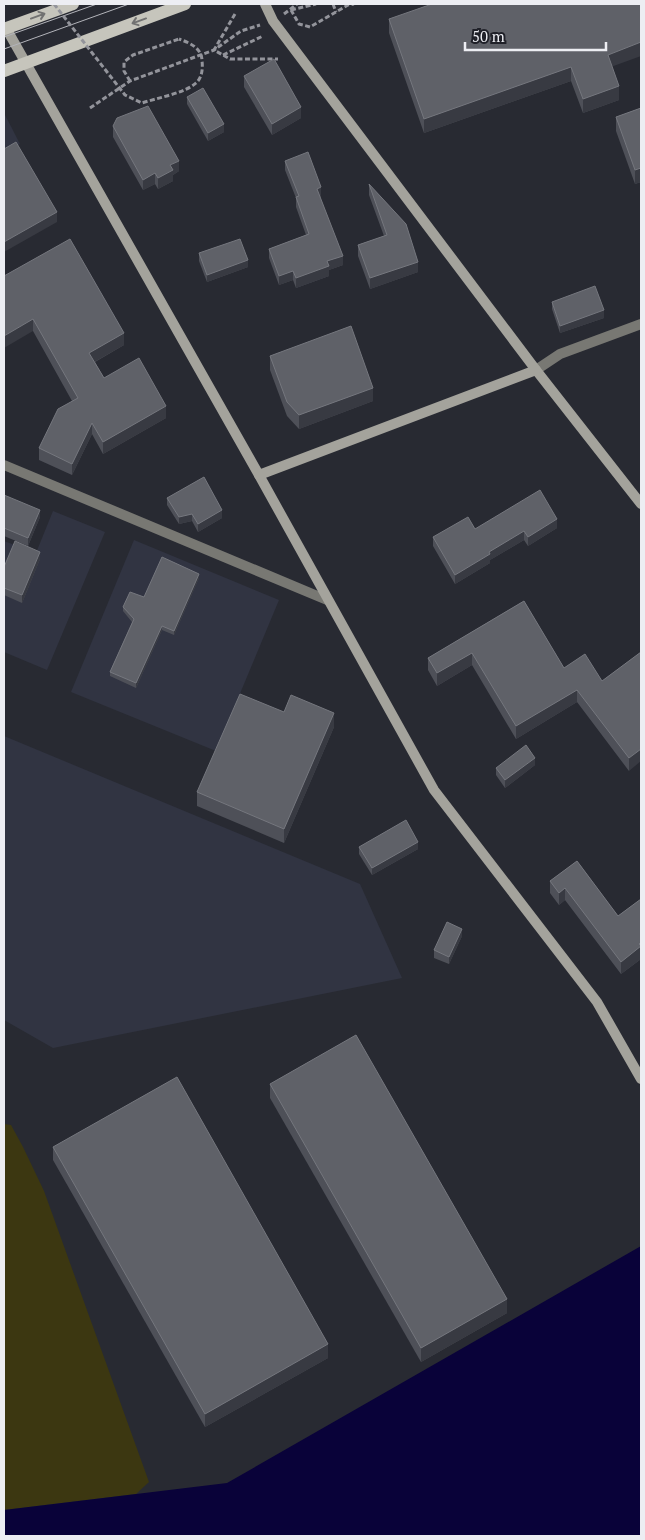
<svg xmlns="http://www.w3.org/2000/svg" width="645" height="1540" font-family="'PT Serif',serif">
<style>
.built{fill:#313442}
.green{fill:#3c3711}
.water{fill:#090239}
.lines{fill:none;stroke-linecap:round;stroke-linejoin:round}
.path{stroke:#93949b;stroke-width:3;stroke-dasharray:5 2.5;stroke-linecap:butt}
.street{stroke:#787873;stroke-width:10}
.secondary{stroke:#a4a39c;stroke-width:10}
.primary{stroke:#c6c5bc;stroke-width:12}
.tram{stroke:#b3b4ba;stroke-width:1}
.path-bridge{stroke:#93949b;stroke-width:3;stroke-dasharray:5 2.5;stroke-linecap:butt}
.wall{fill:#4e5058}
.shaded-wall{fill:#383a42}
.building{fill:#5f6168;stroke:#75777e}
.oneway{stroke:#727272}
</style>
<rect width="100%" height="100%" fill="#282a32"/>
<g class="built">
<polygon points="4,113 20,144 4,154"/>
<polygon points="53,511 105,532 47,670 4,652 4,541 36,553"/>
<polygon points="134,540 279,600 216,751 71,692"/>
<polygon points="4,736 360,884 402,978 53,1048 4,1020"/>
</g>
<polygon class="green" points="4,1124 11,1125 23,1147 44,1191 149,1482 136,1494 4,1510"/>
<polygon class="water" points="641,1246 641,1536 4,1536 4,1510 227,1483"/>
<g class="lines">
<g class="path">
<polyline points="333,4 336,12"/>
<polyline points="291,10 299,24 310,27 348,5 354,4"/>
<polyline points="291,10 316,4"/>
<polyline points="235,14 214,50 230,59 278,59"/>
<polyline points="284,14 297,4"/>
<polyline points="223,55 263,36"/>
<polyline points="130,81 124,71 124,62 133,55 179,39"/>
<polyline points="90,108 130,81 214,50 241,31 260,25"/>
</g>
<g class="street">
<polyline points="536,370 560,354 641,324"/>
<polyline points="4,465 327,600"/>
</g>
<g class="secondary">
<polyline points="265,4 273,21 536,370 641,504"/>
<polyline points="6,28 259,475 434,790 597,1002 641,1079"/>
<polyline points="259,475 536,370"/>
</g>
<g class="primary">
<polyline points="4,29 73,4"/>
<polyline points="4,71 185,4"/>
</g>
<g class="tram">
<polyline points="4,37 97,4"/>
<polyline points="4,49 129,4"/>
</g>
<path class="path-bridge" d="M54,4L125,95L142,103C157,98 185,93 196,83C202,78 203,68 202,61C202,48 190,43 179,39"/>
</g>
<g class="wall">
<polygon points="389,19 612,67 619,100 583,113 571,81 424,133 389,33"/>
<polygon points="244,76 301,118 272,135 244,87"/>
<polygon points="187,97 224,132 208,141 187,104"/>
<polygon points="641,108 641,182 635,184 616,131 616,117"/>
<polygon points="113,126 179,171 173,175 173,181 158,189 155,184 143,190 113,137"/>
<polygon points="285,161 321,197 320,197 343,265 329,270 329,276 296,288 293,280 279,285 269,258 269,249 306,235 296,207 296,198 285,170"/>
<polygon points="369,184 418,272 370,289 358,256 358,245 384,236 369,195"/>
<polygon points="199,253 248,267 207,282 199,261"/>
<polygon points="4,276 124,345 95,362 104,378 166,418 103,454 92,434 72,475 39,460 39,448 72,401 33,331"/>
<polygon points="552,302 604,318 560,333 552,309"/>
<polygon points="270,356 373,401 299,429 287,416 270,370"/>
<polygon points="4,495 40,517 28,546 4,536"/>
<polygon points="167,498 222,518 198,532 192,521 179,524 167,505"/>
<polygon points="557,528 528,546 524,540 490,560 490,563 455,584 433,546 433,537 475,529"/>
<polygon points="40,559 22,603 4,595 4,567"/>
<polygon points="199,578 174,635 162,630 136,688 110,676 110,672 132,622 123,611 123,607 144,597"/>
<polygon points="524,601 564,668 602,681 641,652 629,771 577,702 516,739 472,665 437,686 428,670 428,658"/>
<polygon points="284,712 334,727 284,843 197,806 197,792"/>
<polygon points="535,765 505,788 496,775 496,768"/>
<polygon points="359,847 418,849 372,875 359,854"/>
<polygon points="577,861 618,916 641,899 641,959 621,974 565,900 559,905 550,893 550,881"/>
<polygon points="462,936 449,964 434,958 434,950"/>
<polygon points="270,1084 507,1313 421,1362 270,1098"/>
<polygon points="53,1147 328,1358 205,1427 53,1160"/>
</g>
<g class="shaded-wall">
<polygon points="641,42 641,56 608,68 608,55"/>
<polygon points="571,67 571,81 424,133 424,119"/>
<polygon points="619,86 619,100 583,113 583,99"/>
<polygon points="301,107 301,118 272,135 272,124"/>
<polygon points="224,124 224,132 208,141 208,133"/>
<polygon points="179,161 179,171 173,175 173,181 158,189 158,178 170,165"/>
<polygon points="641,168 641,182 635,184 635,170"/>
<polygon points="155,173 155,184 143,190 143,180"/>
<polygon points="321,187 321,197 317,198 317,189"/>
<polygon points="57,212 57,222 4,252 4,242"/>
<polygon points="343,256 343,265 329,270 329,276 296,288 296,278 327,261"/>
<polygon points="248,260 248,267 207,282 207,275"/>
<polygon points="418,262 418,272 370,289 370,278"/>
<polygon points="293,271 293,280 279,285 279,276"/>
<polygon points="604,310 604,318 560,333 560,326"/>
<polygon points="33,319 33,331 4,348 4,336"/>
<polygon points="124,333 124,345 89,365 89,353"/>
<polygon points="373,388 373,401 299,429 299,415"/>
<polygon points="166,406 166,418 103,454 103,442"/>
<polygon points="92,423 92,434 72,475 72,464"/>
<polygon points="40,510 40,517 28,546 28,538"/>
<polygon points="222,510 222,518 198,532 198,524"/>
<polygon points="192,514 192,521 179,524 179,517"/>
<polygon points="557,519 557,528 528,546 528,537"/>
<polygon points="524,531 524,540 490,560 490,563 455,584 455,575 489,552"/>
<polygon points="40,552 40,559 22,603 22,595"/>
<polygon points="199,574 199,578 174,635 174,631"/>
<polygon points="162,626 162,630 136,688 136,683"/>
<polygon points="472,653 472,665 437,686 437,673"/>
<polygon points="577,690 577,702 516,739 516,726"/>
<polygon points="334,713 334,727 284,843 284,829"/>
<polygon points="641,749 641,761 629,771 629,758"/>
<polygon points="535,758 535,765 505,788 505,780"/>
<polygon points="418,842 418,849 372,875 372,868"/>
<polygon points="565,888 565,900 559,905 559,893"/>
<polygon points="462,929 462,936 449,964 449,957"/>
<polygon points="641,942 641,959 621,974 621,962"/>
<polygon points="507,1299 507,1313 421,1362 421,1348"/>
<polygon points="328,1344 328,1358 205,1427 205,1414"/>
</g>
<g class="building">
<polygon points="432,4 641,4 641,42 608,55 619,86 583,99 571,67 424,119 389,19"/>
<polygon points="274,59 301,107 272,124 244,76"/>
<polygon points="203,88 224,124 208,133 187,97"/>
<polygon points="148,106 179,161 170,165 173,170 158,178 155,173 143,180 113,126 117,118"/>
<polygon points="641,108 641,168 635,170 616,117"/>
<polygon points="16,142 57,212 4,242 4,149"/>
<polygon points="308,152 321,187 317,189 343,256 327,261 329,266 296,278 293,271 279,276 269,249 309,234 296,197 299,196 285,161"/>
<polygon points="369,184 406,224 418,262 370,278 358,245 387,235"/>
<polygon points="70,239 124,333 89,353 104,378 139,358 166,406 103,442 92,423 72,464 39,448 58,409 78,398 33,319 4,336 4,276"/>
<polygon points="240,239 248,260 207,275 199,253"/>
<polygon points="595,286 604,310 560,326 552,302"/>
<polygon points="351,326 373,388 299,415 287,402 270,356"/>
<polygon points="204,477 222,510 198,524 192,514 179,517 167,498"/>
<polygon points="540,490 557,519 528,537 524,531 489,552 490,554 455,575 433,537 468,517 475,529"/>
<polygon points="4,495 40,510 28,538 4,528"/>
<polygon points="15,541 40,552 22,595 4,588 4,567"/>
<polygon points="162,557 199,574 174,631 162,626 136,683 110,672 134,619 123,607 130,592 144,597"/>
<polygon points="524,601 564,668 585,654 602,681 641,652 641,749 629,758 577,690 516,726 472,653 437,673 428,658"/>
<polygon points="240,694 284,712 291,695 334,713 284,829 197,792"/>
<polygon points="526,745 535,758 505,780 496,768"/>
<polygon points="406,820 418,842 372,868 359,847"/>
<polygon points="577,861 618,916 641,899 641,942 639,944 641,946 621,962 565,888 559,893 550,881"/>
<polygon points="447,922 462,929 449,957 434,950"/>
<polygon points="356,1035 507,1299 421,1348 270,1084"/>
<polygon points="177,1077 328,1344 205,1414 53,1147"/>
</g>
<defs><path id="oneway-shaft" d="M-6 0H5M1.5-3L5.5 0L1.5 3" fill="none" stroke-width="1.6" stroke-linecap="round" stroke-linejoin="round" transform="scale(1.25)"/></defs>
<g class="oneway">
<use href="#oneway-shaft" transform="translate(38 16) rotate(-20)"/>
<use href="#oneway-shaft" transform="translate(139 21) rotate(160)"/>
</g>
<rect width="645" height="1540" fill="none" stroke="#edeef3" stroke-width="10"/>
<path d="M465 42v8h141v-8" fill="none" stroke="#edeef3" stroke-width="2.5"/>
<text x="472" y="42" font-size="15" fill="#edeef3" stroke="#1f2028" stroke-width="4" paint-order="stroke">50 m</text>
</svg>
